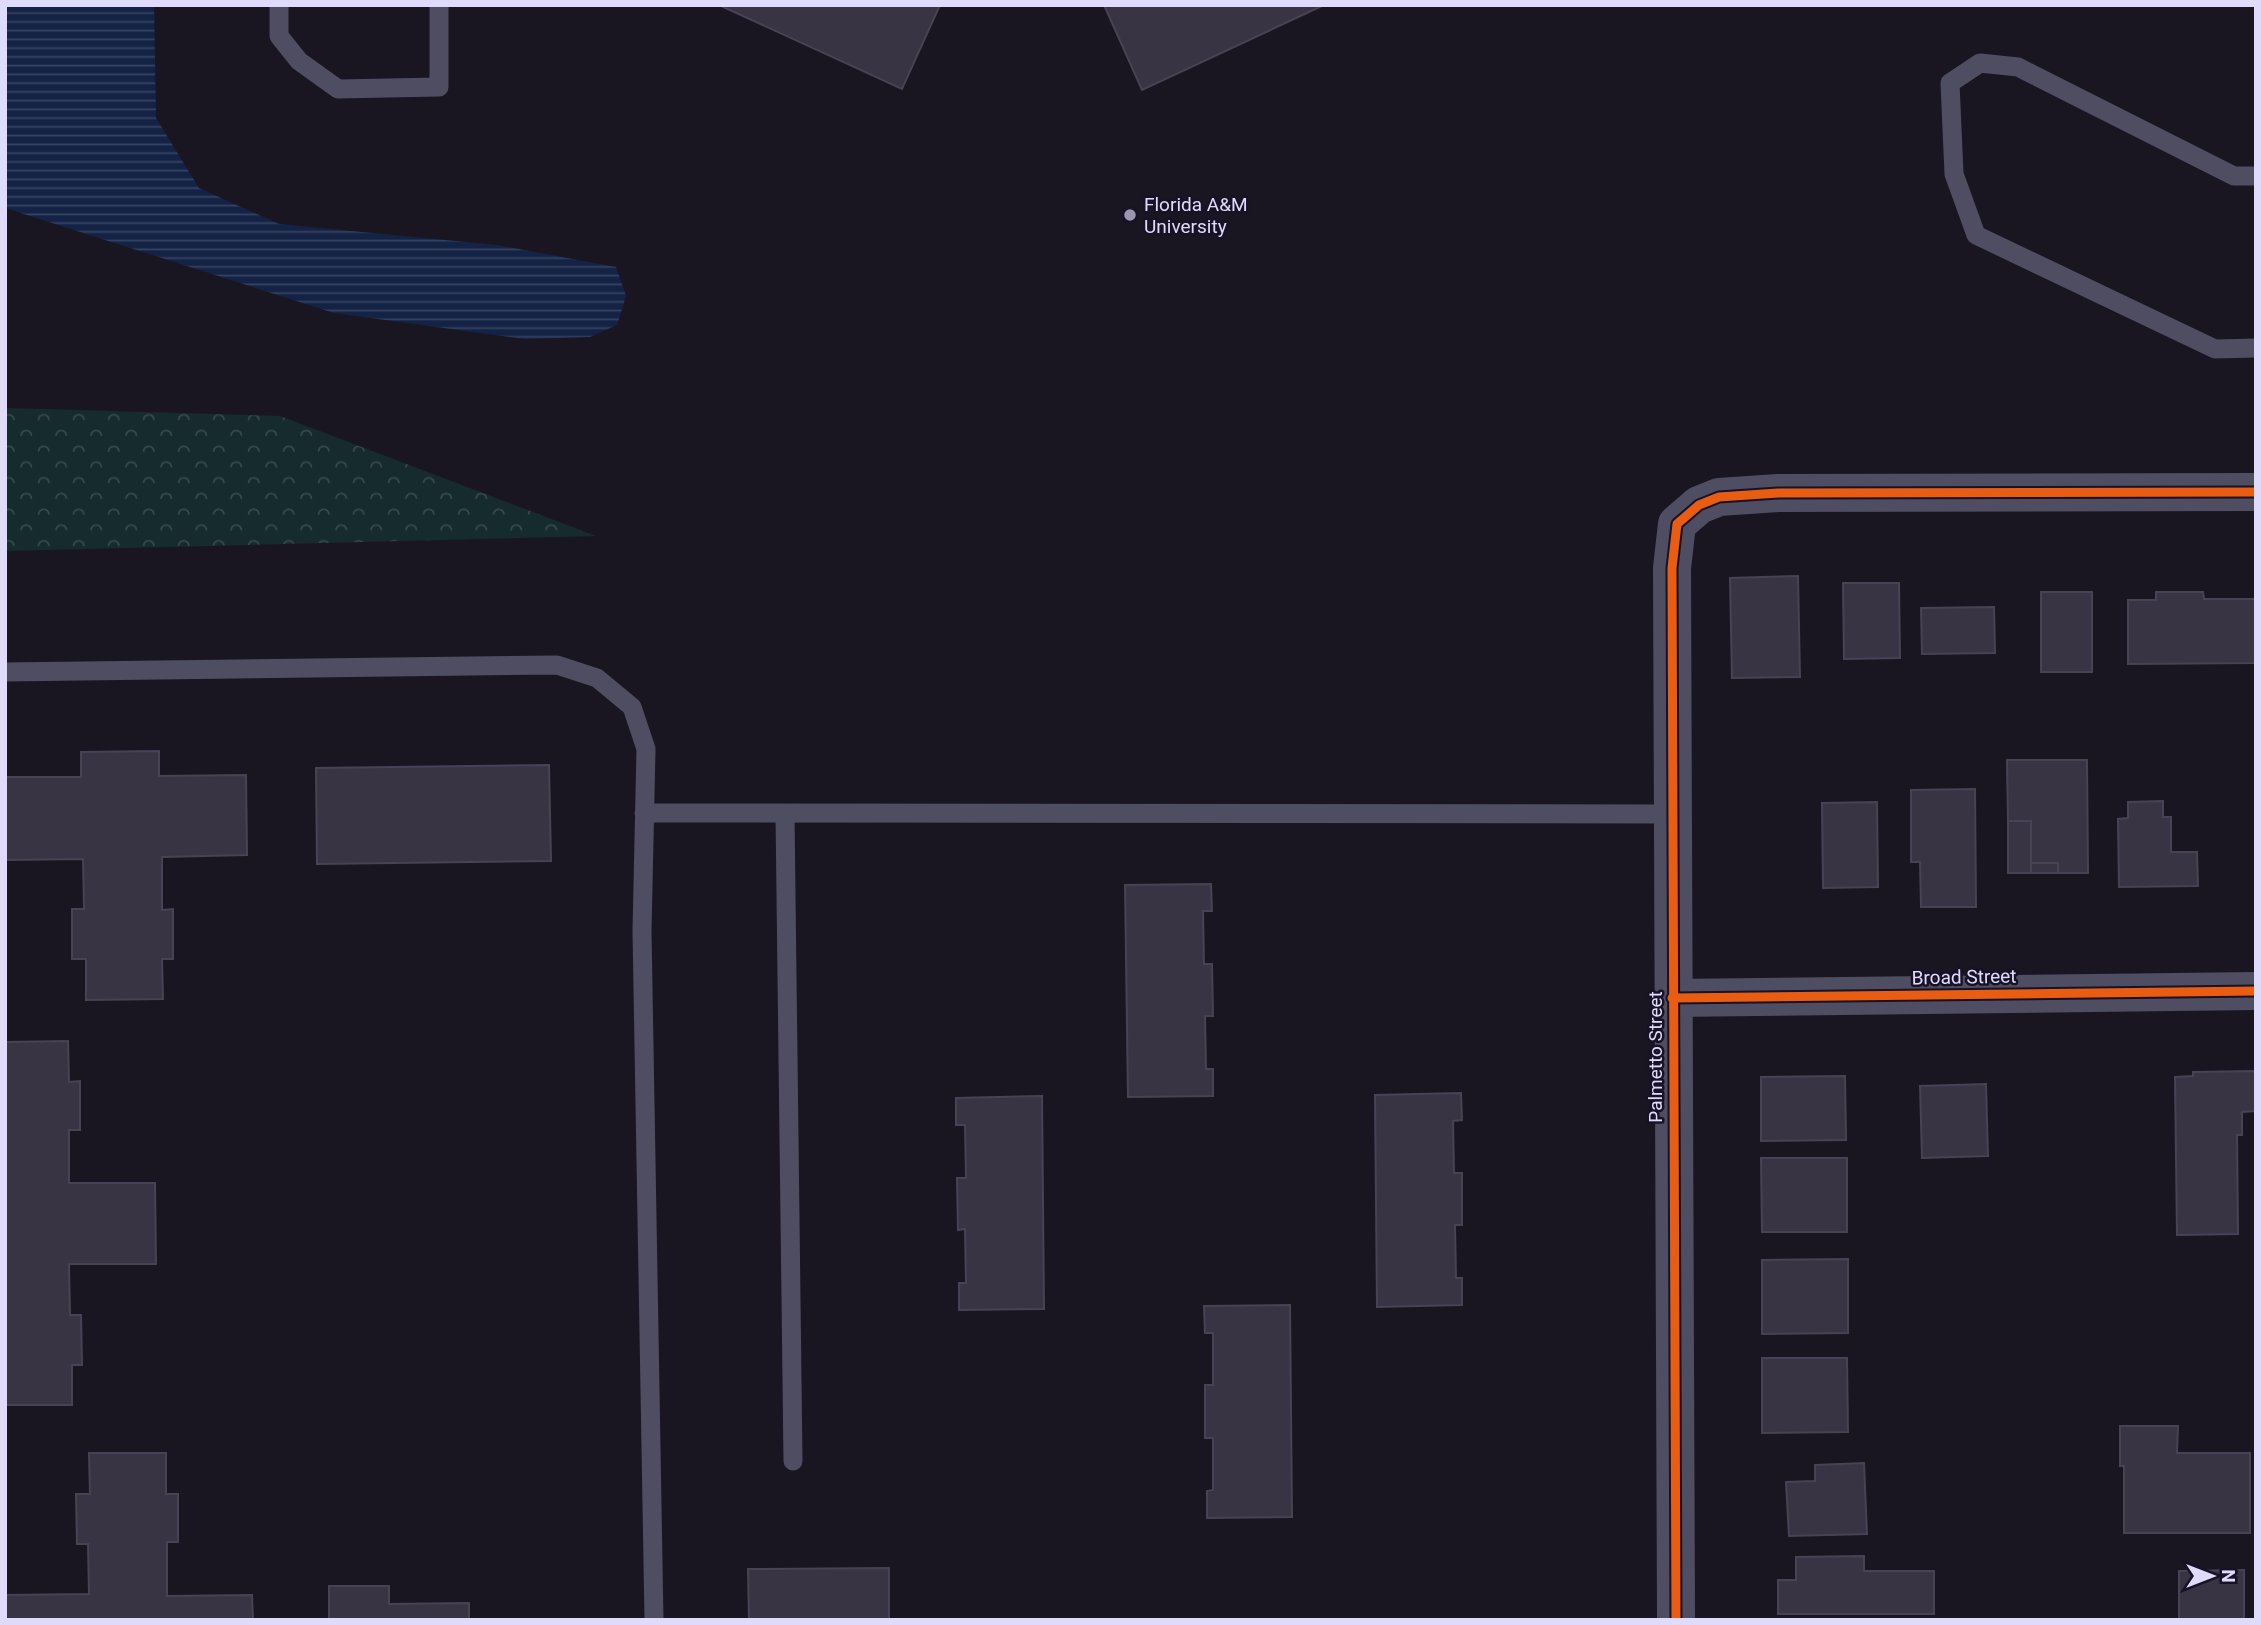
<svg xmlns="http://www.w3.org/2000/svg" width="2261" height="1625" font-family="Roboto,sans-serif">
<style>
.forest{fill:url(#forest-crowns)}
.water{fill:url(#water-rules)}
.building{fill:#393443;stroke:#474354;stroke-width:2}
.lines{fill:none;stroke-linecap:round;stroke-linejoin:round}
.service{stroke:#4f4d61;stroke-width:19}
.minor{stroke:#4f4d61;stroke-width:38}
.cycleway-casing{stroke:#171226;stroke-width:13}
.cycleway{stroke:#e95d12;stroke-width:9}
.poi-dot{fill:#9b96af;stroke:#171226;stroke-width:2.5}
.labels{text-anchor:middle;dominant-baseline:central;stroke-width:5;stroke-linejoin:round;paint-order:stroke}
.poi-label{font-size:19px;fill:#e1dbfb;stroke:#171226;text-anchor:start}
.street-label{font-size:19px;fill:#e1dbfb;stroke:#171226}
</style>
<defs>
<pattern id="forest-crowns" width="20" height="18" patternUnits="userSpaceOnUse" patternTransform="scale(1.75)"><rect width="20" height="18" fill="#162b2d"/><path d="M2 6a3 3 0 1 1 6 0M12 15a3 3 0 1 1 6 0" fill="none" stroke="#38494c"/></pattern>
<pattern id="water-rules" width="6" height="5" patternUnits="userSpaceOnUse" patternTransform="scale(1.75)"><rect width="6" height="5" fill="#142345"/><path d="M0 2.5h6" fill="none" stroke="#364261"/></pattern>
</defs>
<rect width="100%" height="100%" fill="#191622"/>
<polygon class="forest" points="5,408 280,416 596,536 5,551"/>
<polygon class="water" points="5,5 154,5 156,118 199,188 279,224 497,245 616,267 626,296 617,325 590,337 525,339 334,313 5,208"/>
<g class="building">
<polygon points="719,5 940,5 902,89"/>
<polygon points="1104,5 1324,5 1142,90"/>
<polygon points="1798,576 1800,677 1732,678 1730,578"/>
<polygon points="1843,583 1899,583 1900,658 1844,659"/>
<rect x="2041" y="592" width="51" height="80"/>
<polygon points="2156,592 2203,592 2204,599 2256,599 2256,663 2128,664 2128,600 2156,600"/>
<polygon points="1994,607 1995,653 1922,654 1921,608"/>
<polygon points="159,751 159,776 246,775 247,855 162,857 162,910 173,909 173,959 162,959 163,999 86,1000 86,959 72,959 72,909 84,909 83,859 5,860 5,777 81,777 81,752"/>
<polygon points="2007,760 2087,760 2088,873 2058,873 2058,863 2031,863 2031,821 2008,821"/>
<polygon points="549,765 551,861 317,864 316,768"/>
<polygon points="1975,789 1976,907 1921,907 1920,862 1911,862 1911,790"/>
<polygon points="2163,801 2163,817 2171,817 2171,852 2197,852 2198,886 2119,887 2118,819 2128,818 2128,802"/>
<polygon points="1877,802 1878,887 1823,888 1822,803"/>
<rect x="2008" y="821" width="23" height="52"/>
<rect x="2031" y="863" width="27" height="10"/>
<polygon points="1211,884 1212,911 1203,911 1204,964 1212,964 1213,1016 1205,1016 1206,1069 1213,1069 1213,1096 1128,1097 1125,885"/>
<polygon points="68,1041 69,1082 80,1081 80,1130 69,1130 69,1183 155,1183 156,1264 69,1264 70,1315 81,1315 82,1365 72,1365 72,1405 5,1405 5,1042"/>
<polygon points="2256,1071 2256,1111 2242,1112 2242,1135 2237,1135 2238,1234 2177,1235 2175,1077 2193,1076 2193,1072"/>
<polygon points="1845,1076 1846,1140 1761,1141 1761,1077"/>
<polygon points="1986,1084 1988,1156 1922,1158 1920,1086"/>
<polygon points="1461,1093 1462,1120 1453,1121 1454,1173 1462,1173 1462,1225 1455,1225 1456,1278 1462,1278 1462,1305 1377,1307 1375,1095"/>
<polygon points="1042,1096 1044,1309 959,1310 959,1283 966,1283 965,1229 958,1230 957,1178 966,1178 965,1125 956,1125 956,1098"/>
<polygon points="1761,1158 1847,1158 1847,1232 1762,1232"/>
<polygon points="1848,1259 1848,1333 1762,1334 1762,1260"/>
<polygon points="1290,1305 1292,1517 1207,1518 1207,1491 1213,1490 1213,1438 1205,1438 1205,1385 1213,1385 1213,1333 1205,1333 1204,1306"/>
<polygon points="1762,1358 1847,1358 1848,1432 1762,1433"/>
<polygon points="2120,1426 2178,1426 2177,1453 2250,1453 2250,1533 2124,1533 2124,1466 2120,1466"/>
<polygon points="89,1453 166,1453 166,1494 178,1494 178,1542 167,1542 167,1596 252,1595 253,1620 5,1620 5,1595 89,1594 88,1544 77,1544 76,1494 90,1494"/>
<polygon points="1864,1463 1867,1534 1789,1536 1786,1482 1815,1481 1815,1465"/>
<polygon points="1864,1556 1864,1571 1934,1571 1934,1614 1778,1614 1778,1580 1796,1580 1796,1557"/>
<polygon points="889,1568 889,1620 749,1620 748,1569"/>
<polygon points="2244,1570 2244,1620 2179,1620 2179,1571"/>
<polygon points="329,1586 389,1586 389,1604 469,1603 469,1620 329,1620"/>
</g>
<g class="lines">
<g class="service">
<polyline points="279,5 279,36 299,61 338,89 439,87 439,5"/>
<polyline points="2256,176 2234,176 2018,67 1980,63 1950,83 1954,174 1976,235 2215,349 2256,348"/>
<polyline points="5,672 557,665 597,678 632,707 646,749 642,931 654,1620"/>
<polyline points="644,813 1672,814"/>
<polyline points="785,814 793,1461"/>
</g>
<g class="minor">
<polyline points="1672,998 2256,991"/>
<polyline points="1676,1620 1672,568 1677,524 1699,505 1719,497 1778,493 2256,492"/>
</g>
<g class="cycleway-casing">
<g id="cycleway">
<polyline points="1672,998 2256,991"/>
<polyline points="1676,1620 1672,568 1677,524 1699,505 1719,497 1778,493 2256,492"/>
</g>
</g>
<use href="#cycleway" class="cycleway"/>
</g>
<circle class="poi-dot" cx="1130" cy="215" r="7"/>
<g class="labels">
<g class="poi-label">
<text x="1144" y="204">Florida A&amp;M<tspan x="1144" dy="22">University</tspan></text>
</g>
<g class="street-label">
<text transform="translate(1964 977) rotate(-1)">Broad Street</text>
<text transform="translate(1655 1057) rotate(-90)">Palmetto Street</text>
</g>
</g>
<rect width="2261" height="1625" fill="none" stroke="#e1dbfb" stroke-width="14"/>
<g transform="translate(2212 1576) rotate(90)" stroke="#171226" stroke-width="5" paint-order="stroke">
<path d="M0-5L12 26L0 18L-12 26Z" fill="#e1dbfb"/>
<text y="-10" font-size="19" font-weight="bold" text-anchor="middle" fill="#e1dbfb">N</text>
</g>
</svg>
